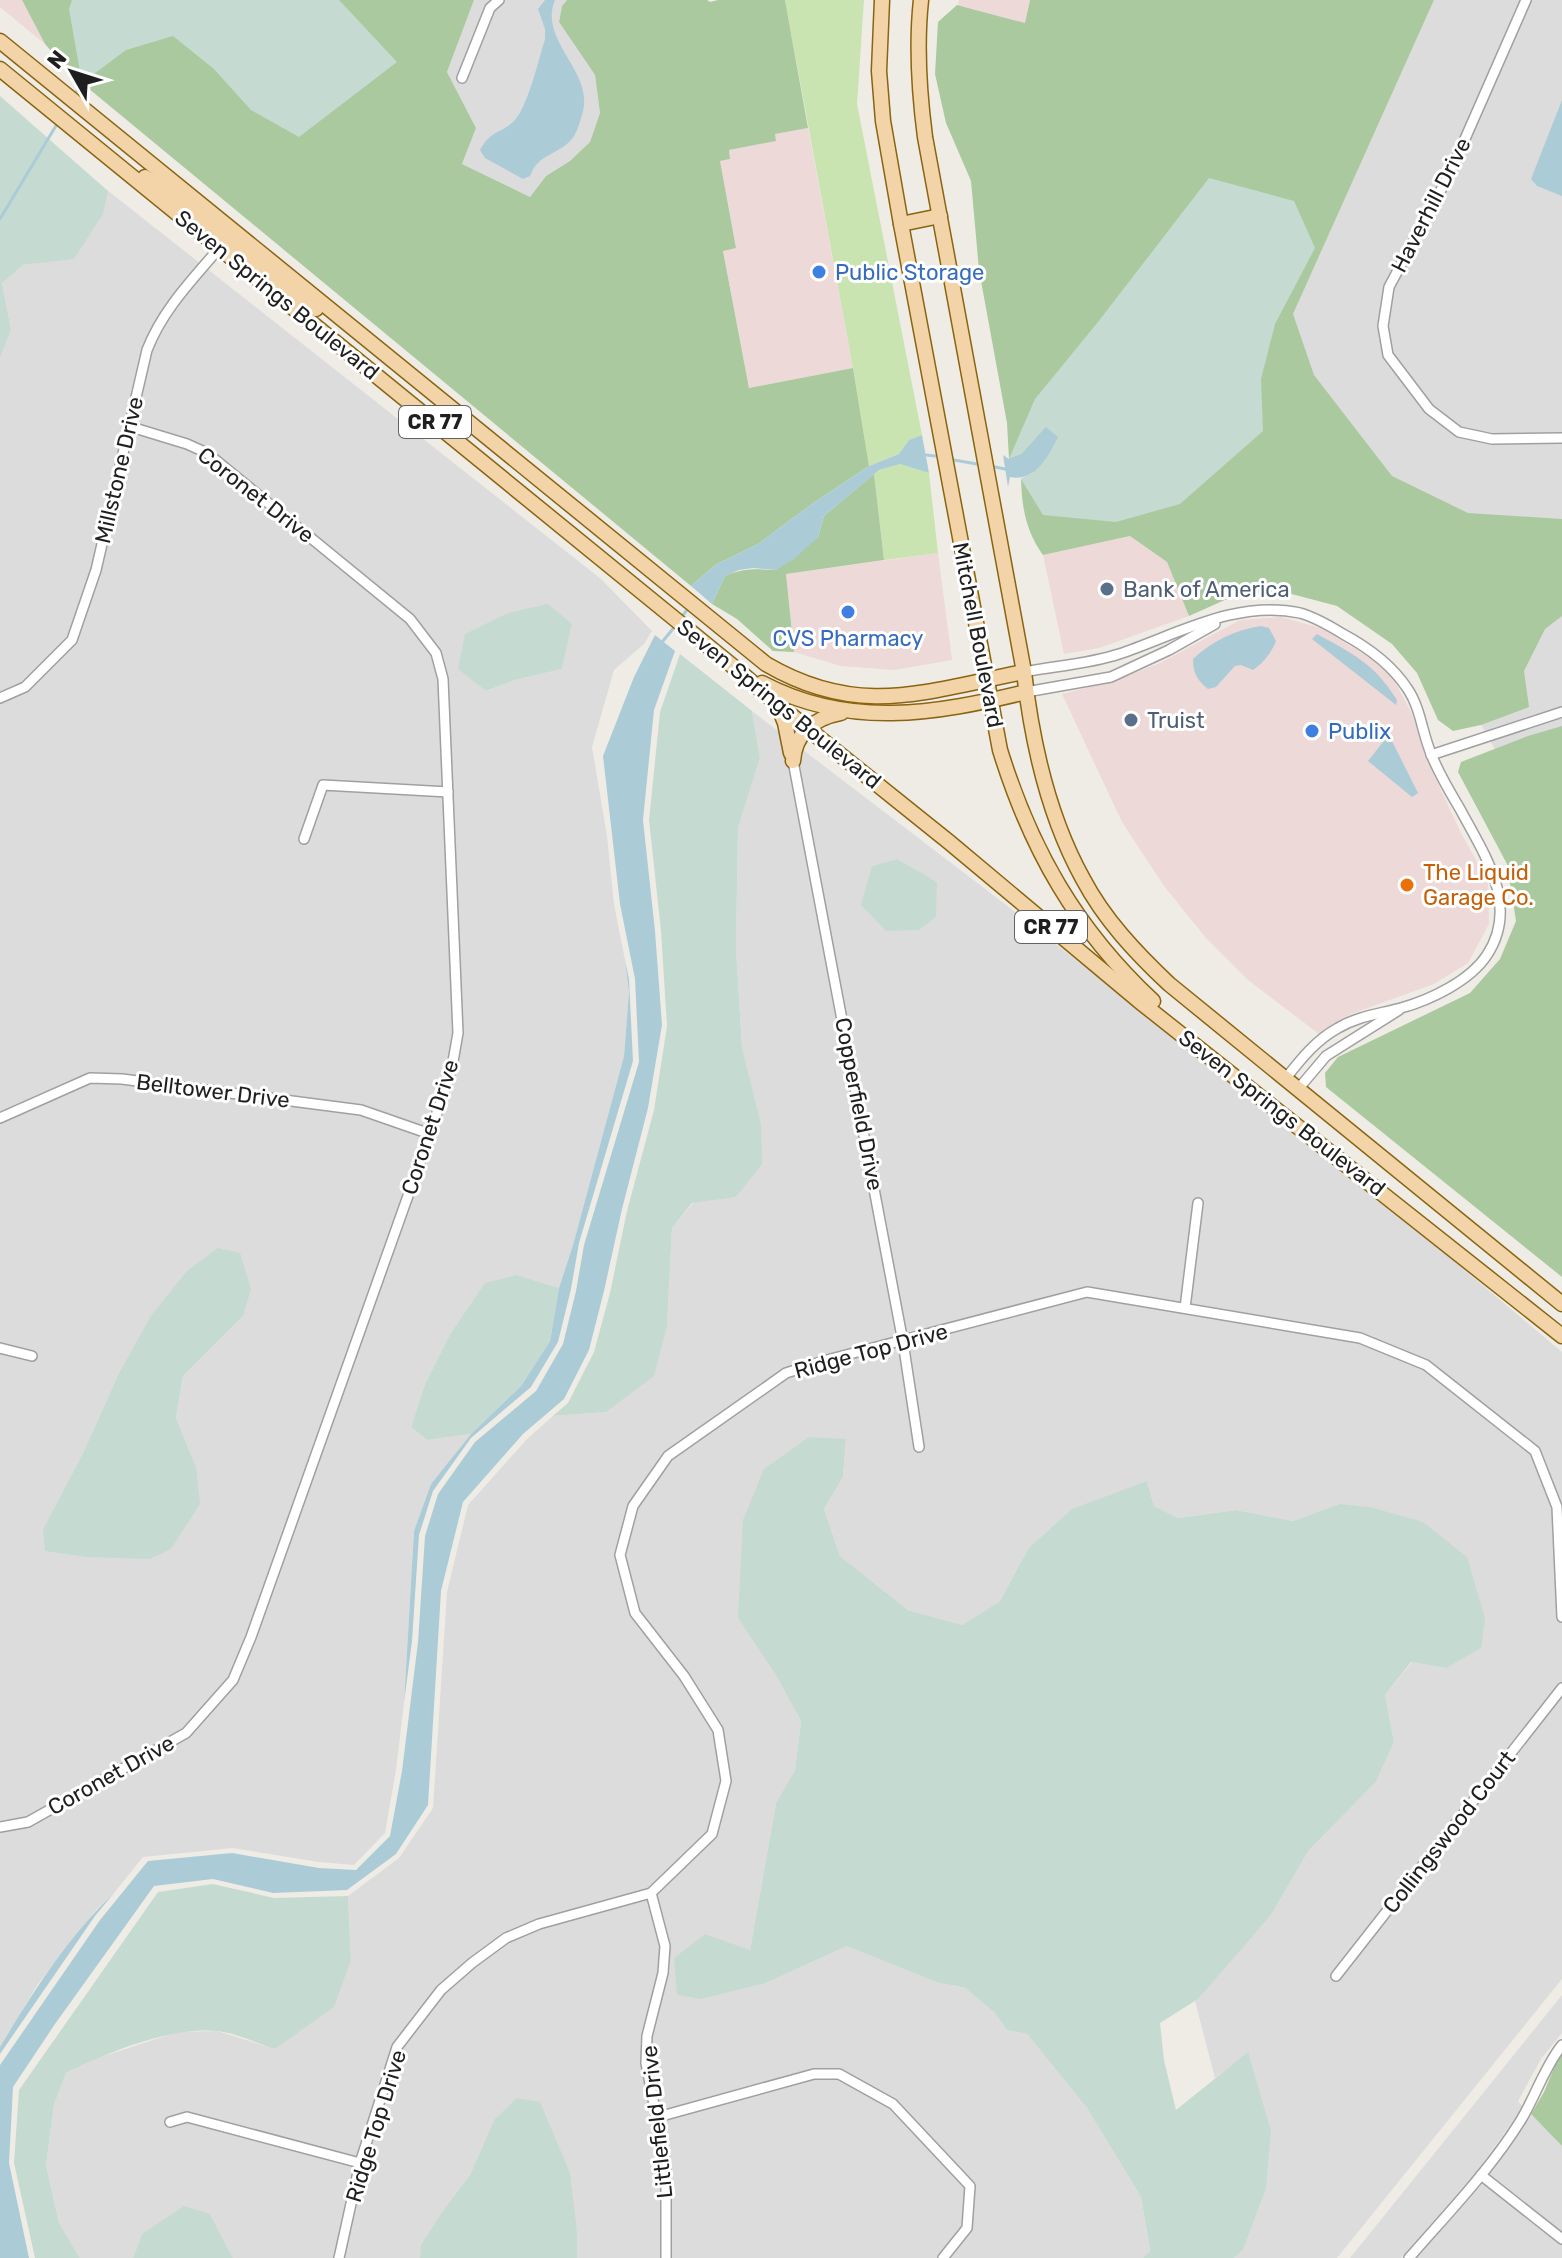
<svg xmlns="http://www.w3.org/2000/svg" width="1562" height="2258" font-family="Rubik,sans-serif">
<style>
.residential{fill:#dddcdc;fill-rule:evenodd}
.commercial{fill:#edd9d7}
.grass{fill:#c9e3b1}
.forest{fill:#abc99f}
.wetland{fill:#c5dbd1}
.water{fill:#abccd7}
.lines{fill:none;stroke-linecap:round;stroke-linejoin:round}
.stream{stroke:#abccd7;stroke-width:3}
.minor-casing{stroke:#a0a0a0;stroke-width:12}
.primary-casing{stroke:#8a6410;stroke-width:17}
.minor{stroke:#fff;stroke-width:9}
.primary{stroke:#f2d4a8;stroke-width:14}
.shop-dot{fill:#3f7fe0;stroke:#fff;stroke-width:3}
.service-dot{fill:#5c6f8a;stroke:#fff;stroke-width:3}
.food-dot{fill:#e8710a;stroke:#fff;stroke-width:3}
.labels{text-anchor:middle;dominant-baseline:central;stroke-width:6;stroke-linejoin:round;paint-order:stroke}
.shield{fill:#fff;stroke:#626262;stroke-width:2}
.shield-label{font-size:20px;font-weight:bold;fill:#1f1f1f}
.street-label{font-size:22px;fill:#1f1f1f;stroke:#fff}
.shop-label{font-size:22px;fill:#366cbe;stroke:#fff;text-anchor:start}
.service-label{font-size:22px;fill:#4e5e75;stroke:#fff;text-anchor:start}
.food-label{font-size:22px;fill:#c56008;stroke:#fff;text-anchor:start}
</style>
<rect width="100%" height="100%" fill="#efece6"/>
<g class="residential">
<polygon points="474,0 567,0 562,6 559,22 595,75 600,113 590,142 570,161 546,176 530,197 462,164 476,128 447,72"/>
<polygon points="1434,0 1562,0 1562,834 1525,803 1274,355"/>
<path d="M107,190L601,579L652,631L644,644L614,670L592,747L607,836L614,904L625,960L629,992L624,1056L573,1245L559,1288L517,1275L449,1336L425,1384L411,1427L427,1440L471,1434L431,1484L414,1531L404,1703L396,1770L385,1833L354,1865L319,1862L233,1848L143,1857L114,1893L97,1909L38,1984L0,2047V358L11,330L2,283L23,265L74,258ZM572,623L562,669L515,680L487,691ZM243,1316L183,1376L176,1418L196,1467L43,1529L83,1453L119,1373L150,1317Z"/>
<path d="M752,711L1001,901L1373,1193L1562,1352V1979L1337,2258H1234L1243,2250L1248,2053L1215,2078L1195,2001L1271,1915L1309,1850L1376,1782L1394,1742L1385,1695L1412,1662L1446,1668L1339,1504L1293,1521L1236,1510L1178,1518L1154,1506L1147,1481L1028,1549L1000,1601L962,1625L908,1610L840,1556L824,1509L843,1477L846,1440L809,1437L774,1672L801,1721L795,1770L776,1803L750,1950L766,1983L847,1946L954,1986L965,1988L995,2013L1007,2030L1027,2034L1087,2108L1141,2197L1150,2252L1143,2258H577V2232L494,2120L470,2175L444,2209L422,2245L420,2258H233L210,2214L142,2234L133,2258H80L59,2223L46,2165L54,2105L66,2073L98,2058L177,2032L217,2031L275,2049L351,1960L348,1896L399,1858L433,1808L447,1592L468,1505L527,1439L553,1416L606,1412L667,1326L672,1228L761,1123L742,1047L736,948L738,828L760,758ZM897,859L924,874L872,866Z"/>
<polygon points="1562,1995 1562,2033 1541,2059 1518,2101 1522,2106 1515,2118 1477,2171 1401,2258 1350,2258"/>
<polygon points="1531,2114 1562,2146 1562,2232 1489,2174"/>
<polygon points="1483,2182 1562,2245 1562,2258 1417,2258"/>
</g>
<g class="commercial">
<polygon points="0,0 22,0 45,44 0,7"/>
<polygon points="959,0 1030,0 1025,23 958,5"/>
<polygon points="808,128 853,368 749,388 723,250 736,247 720,161 730,159 729,150 776,141 775,134"/>
<polygon points="1130,536 1167,562 1189,616 1099,648 1064,654 1043,555"/>
<polygon points="938,553 952,660 894,670 841,666 794,652 786,574"/>
<polygon points="1281,617 1321,628 1370,658 1393,678 1411,712 1432,771 1461,833 1488,882 1489,924 1468,963 1434,984 1351,1014 1319,1034 1248,980 1206,938 1164,886 1122,822 1062,694 1117,680 1160,663 1240,620"/>
</g>
<g class="grass">
<polygon points="785,0 864,0 857,104 922,435 909,440 899,454 869,466 853,368"/>
<polygon points="900,464 929,473 938,553 884,560 874,474 879,470"/>
</g>
<g class="forest">
<polygon points="22,0 474,0 447,72 476,128 462,164 530,197 546,176 570,161 590,142 600,113 595,75 559,22 562,6 567,0 707,0 710,2 718,0 785,0 808,128 775,134 776,141 729,150 730,159 720,161 736,248 723,251 749,388 853,368 869,466 812,504 758,544 715,565 691,586 71,74 45,44"/>
<path d="M1030,0H1434L1293,314L1314,375L1392,476L1468,513L1562,519V616L1545,629L1524,671L1529,707L1481,725L1453,731L1438,720L1417,673L1392,644L1337,606L1284,592L1236,595L1189,616L1167,562L1130,536L1043,555C1026,531 1022,509 1021,479L1035,472L1009,459L1007,423L979,270L971,181L946,123L935,74L938,22L957,5L1025,23Z"/>
<path d="M874,474L884,560L786,574L794,652L773,651L737,619L712,604L725,576C743,568 757,569 776,570L818,537L824,516Z"/>
<polygon points="1562,726 1562,1277 1326,1087 1325,1073 1338,1057 1470,993 1500,959 1516,921 1507,864 1458,772 1461,762 1528,736"/>
<polygon points="1562,2054 1562,2146 1531,2114 1544,2092 1557,2061"/>
</g>
<g class="wetland">
<polygon points="72,0 339,0 397,62 299,137 251,110 214,69 173,36 126,50 82,83 69,9"/>
<polygon points="0,96 108,191 103,214 74,259 23,265 2,283 11,330 0,358"/>
<polygon points="1209,178 1294,201 1315,248 1275,324 1261,379 1263,431 1180,504 1116,522 1043,515 1021,479 1035,472 1046,427 1022,454 1009,459 1035,399 1098,322"/>
<polygon points="548,604 572,624 562,669 515,680 486,691 458,669 465,634 508,613"/>
<polygon points="680,654 752,711 760,758 738,828 736,948 742,1047 761,1123 762,1164 736,1197 692,1203 672,1228 667,1326 654,1376 606,1412 553,1416 568,1403 594,1352 610,1293 627,1211 654,1110 667,1026 661,931 649,820 660,712"/>
<polygon points="897,859 924,874 937,883 936,917 919,930 886,931 861,905 872,866"/>
<polygon points="218,1248 240,1253 251,1289 243,1316 183,1376 176,1418 196,1467 200,1504 171,1549 150,1559 86,1557 45,1551 43,1529 83,1453 119,1373 150,1317 187,1271"/>
<polygon points="517,1275 559,1288 550,1341 521,1386 471,1434 427,1440 411,1427 425,1384 449,1336 485,1283"/>
<polygon points="809,1437 846,1439 843,1477 824,1509 840,1556 908,1610 962,1625 1000,1601 1028,1549 1072,1509 1147,1481 1154,1506 1178,1518 1236,1510 1293,1521 1339,1504 1370,1507 1423,1522 1467,1557 1485,1618 1481,1648 1446,1668 1411,1662 1385,1695 1394,1742 1376,1782 1309,1850 1271,1915 1198,1999 1160,2023 1164,2060 1176,2110 1248,2052 1271,2131 1266,2188 1243,2250 1234,2258 1143,2258 1150,2251 1141,2197 1087,2108 1027,2034 1007,2030 995,2013 965,1988 937,1982 847,1946 766,1983 700,1999 677,1995 674,1958 705,1934 750,1950 776,1803 795,1770 801,1721 774,1672 738,1618 743,1520 764,1469"/>
<path d="M213,1884L274,1898L348,1896L351,1960L334,2007L275,2049C256,2043 234,2032 215,2031C168,2027 107,2053 66,2073L54,2105L46,2165L59,2223L80,2258H35L14,2163L19,2090L158,1892Z"/>
<polygon points="517,2098 540,2102 570,2173 577,2232 577,2258 420,2258 421,2245 444,2209 470,2175 494,2120"/>
<polygon points="184,2206 210,2214 233,2258 133,2258 142,2234"/>
</g>
<g class="water">
<path d="M545,0H555C538,40 593,71 583,111C581,119 577,134 571,140C562,151 545,154 536,165C533,168 532,172 530,176L523,179L485,158L480,150C491,130 498,135 513,122C527,110 539,58 545,39V29L538,9Z"/>
<polygon points="1562,100 1562,196 1537,186 1531,179"/>
<path d="M1046,427L1058,437C1048,457 1035,482 1010,477L1008,487L1003,455L1009,459L1022,454Z"/>
<polygon points="922,435 929,473 900,464 879,470 824,516 818,537 794,559 776,570 753,568 739,570 725,576 712,604 691,586 715,565 758,544 812,504 869,466 899,454 909,440"/>
<path d="M1261,626L1269,628L1276,641C1272,652 1263,663 1253,670L1241,665L1235,666L1216,687L1208,689C1197,680 1193,673 1193,659C1212,641 1235,630 1261,626Z"/>
<path d="M1317,634C1353,654 1374,663 1397,700L1396,705L1312,639Z"/>
<polygon points="655,635 675,651 654,710 643,820 655,931 662,1025 648,1108 622,1209 604,1291 589,1350 564,1399 523,1434 463,1502 441,1591 428,1805 396,1854 347,1890 273,1893 213,1879 154,1886 55,2024 13,2087 9,2163 29,2258 0,2258 0,2065 100,1920 148,1861 232,1853 319,1868 356,1870 390,1836 402,1771 418,1642 425,1536 438,1494 475,1442 536,1391 563,1344 576,1291 584,1245 639,1062 635,979 620,904 603,756 634,677"/>
<polygon points="1387,737 1393,743 1418,793 1412,797 1368,761"/>
<polygon points="625,960 629,979 633,1061 579,1243 571,1289 558,1342 531,1387 471,1438 433,1491 419,1535 412,1641 404,1703 414,1531 431,1484 471,1434 521,1386 550,1341 559,1288 573,1245 624,1056 629,992"/>
<path d="M114,1893L95,1916L0,2054V2047C33,1992 68,1937 114,1893Z"/>
</g>
<g class="lines">
<g class="stream">
<polyline points="73,97 82,83"/>
<polyline points="0,219 57,124"/>
<polyline points="926,455 935,456"/>
<polyline points="954,460 977,464"/>
<polyline points="995,467 1005,469"/>
<polyline points="680,619 690,606"/>
<polyline points="663,641 676,625"/>
</g>
<g class="minor-casing">
<g id="minor">
<polyline points="1526,0 1450,173 1389,287 1383,326 1388,355 1429,409 1459,432 1492,439 1562,438"/>
<polyline points="462,78 490,8 499,0"/>
<path d="M1024,672C1055,666 1089,664 1119,654C1176,635 1237,599 1300,613C1315,617 1330,626 1343,634C1369,648 1391,664 1407,688C1421,708 1422,734 1432,756C1439,774 1450,792 1460,809C1484,854 1520,905 1487,955C1470,981 1430,1000 1401,1008C1379,1014 1358,1016 1338,1028C1316,1040 1301,1059 1286,1078"/>
<polyline points="1026,692 1111,677 1169,650 1215,624"/>
<path d="M0,698L25,687L72,640L96,570L147,350C163,309 193,279 221,246"/>
<polyline points="1431,755 1562,712"/>
<polyline points="793,761 903,1342 919,1447"/>
<polyline points="304,839 323,785 448,792"/>
<polyline points="1299,1088 1326,1056 1399,1010"/>
<polyline points="0,1118 90,1078 122,1079 361,1110 430,1134"/>
<polyline points="1185,1308 1198,1203"/>
<polyline points="0,1348 32,1356"/>
<polyline points="0,1827 28,1822 186,1733 233,1680 251,1637 430,1134 452,1067 458,1033 443,679 436,653 410,619 207,453 187,444 128,426"/>
<polyline points="651,1893 665,1946 663,1973 647,2036 646,2063 666,2167 666,2258"/>
<polyline points="1336,1976 1562,1688"/>
<polyline points="658,2117 814,2074 839,2074 893,2104 970,2186 967,2228 943,2258"/>
<polyline points="170,2122 187,2117 360,2163"/>
<polyline points="1481,2175 1562,2239"/>
<polyline points="339,2258 360,2163 397,2047 441,1990 472,1963 506,1938 539,1924 651,1893 712,1834 726,1781 718,1730 684,1676 635,1613 620,1555 633,1506 668,1456 786,1373 827,1360 1087,1292 1360,1338 1426,1365 1535,1451 1557,1507 1562,1617"/>
<path d="M1409,2258C1448,2213 1490,2170 1521,2120C1536,2095 1545,2066 1562,2045"/>
</g>
</g>
<g class="primary-casing">
<g id="primary">
<path d="M882,0L879,71L883,121L901,224L1000,750C1031,850 1076,929 1153,1001"/>
<path d="M921,0C916,46 919,91 925,137L1024,672C1032,743 1048,816 1083,879C1104,919 1136,953 1169,984L1562,1304"/>
<path d="M0,41L766,664C860,719 926,691 1024,672"/>
<polyline points="0,69 740,672 777,704 949,842 1139,1001 1562,1336"/>
<polyline points="145,177 174,196 316,309"/>
<polyline points="901,224 940,216"/>
<path d="M762,683C849,729 935,714 1026,692"/>
<polyline points="779,708 785,723 791,753"/>
<path d="M793,761C795,733 815,718 841,713"/>
</g>
</g>
<use href="#minor" class="minor"/>
<use href="#primary" class="primary"/>
</g>
<g class="shop-dot">
<circle cx="819" cy="272" r="8"/>
<circle cx="848" cy="612" r="8"/>
<circle cx="1312" cy="731" r="8"/>
</g>
<g class="service-dot">
<circle cx="1107" cy="589" r="8"/>
<circle cx="1131" cy="720" r="8"/>
</g>
<circle class="food-dot" cx="1407" cy="885" r="8"/>
<g class="labels">
<g class="shield">
<rect x="399" y="406" width="72" height="32" rx="6"/>
<rect x="1015" y="911" width="72" height="32" rx="6"/>
</g>
<g class="shield-label">
<text x="435" y="422">CR 77</text>
<text x="1051" y="927">CR 77</text>
</g>
<g class="street-label">
<text transform="translate(1431 205) rotate(-63)">Haverhill Drive</text>
<text transform="translate(277 295) rotate(39)">Seven Springs Boulevard</text>
<text transform="translate(119 470) rotate(-77)">Millstone Drive</text>
<text transform="translate(256 495) rotate(38)">Coronet Drive</text>
<text transform="translate(978 635) rotate(79)">Mitchell Boulevard</text>
<text transform="translate(779 704) rotate(39)">Seven Springs Boulevard</text>
<text transform="translate(213 1091) rotate(7)">Belltower Drive</text>
<text transform="translate(859 1104) rotate(79)">Copperfield Drive</text>
<text transform="translate(1282 1113) rotate(38)">Seven Springs Boulevard</text>
<text transform="translate(430 1127) rotate(-72)">Coronet Drive</text>
<text transform="translate(871 1351) rotate(-15)">Ridge Top Drive</text>
<text transform="translate(111 1775) rotate(-29)">Coronet Drive</text>
<text transform="translate(1449 1832) rotate(-52)">Collingswood Court</text>
<text transform="translate(657 2122) rotate(-96)">Littlefield Drive</text>
<text transform="translate(376 2126) rotate(-73)">Ridge Top Drive</text>
</g>
<g class="shop-label">
<text x="835" y="272">Public Storage</text>
<text x="848" y="638" text-anchor="middle">CVS Pharmacy</text>
<text x="1328" y="731">Publix</text>
</g>
<g class="service-label">
<text x="1123" y="589">Bank of America</text>
<text x="1147" y="720">Truist</text>
</g>
<g class="food-label">
<text x="1423" y="872">The Liquid<tspan x="1423" dy="25">Garage Co.</tspan></text>
</g>
</g>
<g transform="translate(72 72) rotate(309)" stroke="#ffffff" stroke-width="6" paint-order="stroke">
<path d="M0-6L14 30L0 20L-14 30Z" fill="#1f1f1f"/>
<text y="-12" font-size="22" font-weight="bold" text-anchor="middle" fill="#1f1f1f">N</text>
</g>
</svg>
